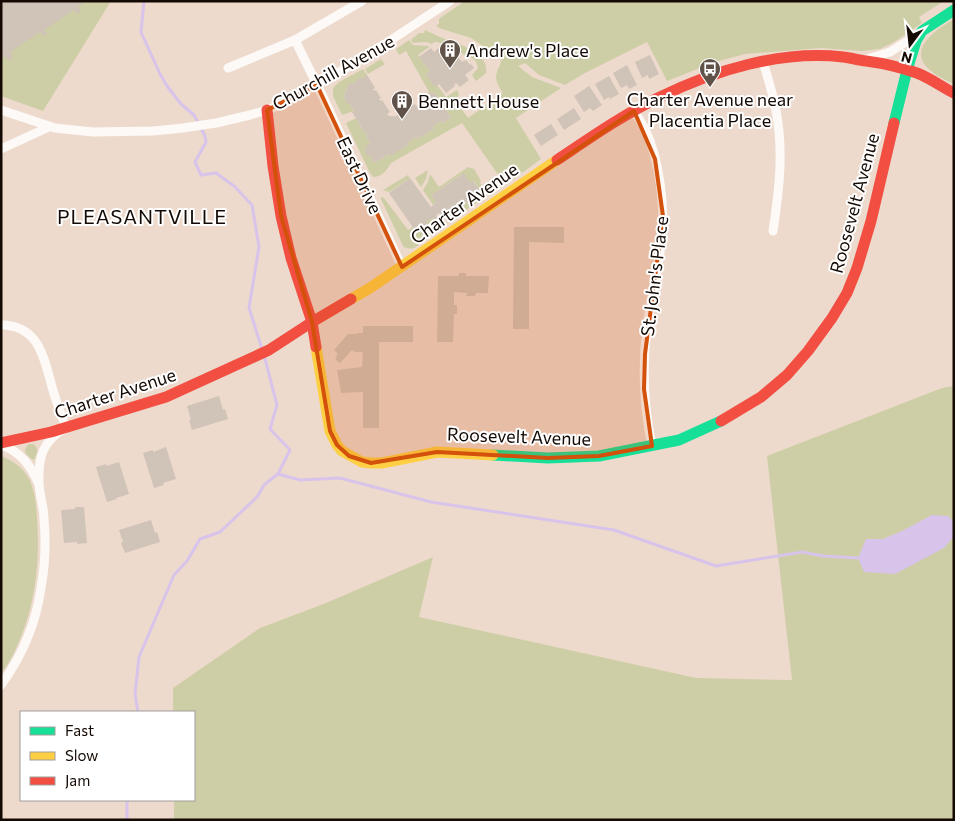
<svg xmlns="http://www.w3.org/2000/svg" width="955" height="821" font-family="Commissioner,sans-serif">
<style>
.green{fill:#cecea6}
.water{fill:#d8c3ea}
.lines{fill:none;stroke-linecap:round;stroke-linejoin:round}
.stream{stroke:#d8c3ea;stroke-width:3}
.building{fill:#d0c3b7}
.street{stroke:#fcf9f7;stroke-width:9}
.fast{stroke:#16e098;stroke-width:11}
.slow{stroke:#ffcf43;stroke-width:11}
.jam{stroke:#f24e42;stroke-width:11}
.marked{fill:#d3510b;fill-opacity:0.2;stroke:#d3510b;stroke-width:4;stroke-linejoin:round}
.labels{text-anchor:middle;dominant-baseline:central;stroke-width:4;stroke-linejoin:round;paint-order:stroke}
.poi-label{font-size:18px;fill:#140903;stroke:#fff;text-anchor:start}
.street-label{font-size:18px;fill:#140903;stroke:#fff}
.quarter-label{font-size:20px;letter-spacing:1px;fill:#140903;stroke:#fff}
</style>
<rect width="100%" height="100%" fill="#eddacc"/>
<g class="green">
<polygon points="1,1 111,1 43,111 1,96"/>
<path d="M465,1H944L919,17L922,23L894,42L880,49L862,51L820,48L745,54L715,62L667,81L647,42L583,74L565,85L539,75L525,63L518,66L532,77L561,88L516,118L541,159C534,164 509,184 502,183C498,182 498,181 495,179L499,176L462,123L391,163C387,170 382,177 373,177L369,171L346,123L356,118L363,131H365L367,135L366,136L370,144L366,147L367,149L365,150L370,155L374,163L389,154L390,155L408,145L407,143L416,137L417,139L434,129L433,126L441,121L443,123L451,118L436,94L432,93L425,95L429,92L406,51L399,55L396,49L409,40L413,45L429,46V47L418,55L430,71L426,74L435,86L437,85L446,97L457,90L459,94L456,101L468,118L503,93C499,87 494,80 497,72C498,67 501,66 501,60L486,48L471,38L439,28L436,25L439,24V19L440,18Z"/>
<path d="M954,19V84C946,80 936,76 930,70C906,49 937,29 954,19Z"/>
<path d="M425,30C430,32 435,35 440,37C455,43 490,52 486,73L476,81L472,75L478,68L476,62L472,58L438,42H435L431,44C427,41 419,43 413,43L411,40L419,33H424Z"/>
<polygon points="381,59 385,64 368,74 365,69"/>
<polygon points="363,69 367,75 362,79 361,78 353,84 352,83 347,87 344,97 347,103 349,103 354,111 342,115 333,96 333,88 339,82"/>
<polygon points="468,167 474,169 481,181 480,183 482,186 480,190 474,181 470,183 462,174 433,194 432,196 436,203 433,205 423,190 428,182 430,174 439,187"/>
<polygon points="428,170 426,179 421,187 415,178"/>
<polygon points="408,175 410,178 389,192 383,190"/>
<polygon points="483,189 484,195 482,199 453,219 450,215 474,197 474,198 477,196 477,193"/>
<path d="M381,197L384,198L408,230L413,227L416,232L422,230L428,225L426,222L433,218L437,225L439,226L446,222L447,223L416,247C411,250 408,249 403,246L381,199Z"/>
<polygon points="954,386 954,820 174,820 174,800 194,800 194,712 173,712 173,688 260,628 326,603 433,557 419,617 696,678 792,680 767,456 942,388"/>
<path d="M29,444H33C40,449 37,453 34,460C27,456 21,451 29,444Z"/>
<path d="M1,456C12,460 22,467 28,477C35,489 36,504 37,518C40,559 36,601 20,639C15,651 10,663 1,673Z"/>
</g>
<polygon class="water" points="932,515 948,516 954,522 954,536 944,548 895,574 864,572 858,558 866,539 883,539 902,531"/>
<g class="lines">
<g class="stream">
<polyline points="144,1 141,32 160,74 167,86 181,104 194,115 205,136 206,142 195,162 201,175 216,173 234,186 252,205 259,247 249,308 262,349"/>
<polyline points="278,474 300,480 340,478 431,502 614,530 716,566 802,552 823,556 858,558"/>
<polyline points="138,712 135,694 139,657 174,575 187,561 200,539 220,532 257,497 264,485 278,474 290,450 270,429 277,405 264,355"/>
<polyline points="127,800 127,820"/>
</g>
</g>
<g class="building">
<polygon points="1,1 86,1 78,7 81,11 77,14 74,10 44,30 47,34 43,36 40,32 10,52 13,57 8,61 5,56 1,59"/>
<polygon points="440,47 449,59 456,54 462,62 466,60 470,65 471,64 474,68 465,75 469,80 460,87 456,83 454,85 455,86 446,93 439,84 435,87 426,74 430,71 419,57 431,48 434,52"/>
<polygon points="650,55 659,74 649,79 648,75 642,78 635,62"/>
<polygon points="627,65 637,85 629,89 627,85 621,88 613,73"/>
<polygon points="367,75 375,88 373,89 374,91 376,90 381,98 379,99 380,101 382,100 390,112 387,114 389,116 393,116 393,117 400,114 401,115 405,113 403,111 415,104 416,106 419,105 425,95 432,93 436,94 451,118 443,123 441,121 433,126 434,129 417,139 416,137 407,143 408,145 390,156 389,154 374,163 370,155 368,156 364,150 367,149 365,147 370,144 366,136 367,135 365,131 364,132 354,115 352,112 354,111 349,103 347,104 344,97 348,85 352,83 353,84 361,77 362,79"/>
<polygon points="609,76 619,94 610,99 609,97 604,100 595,84"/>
<polygon points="589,86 602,105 593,111 590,108 584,112 574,96"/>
<polygon points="574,108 581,119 564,130 557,119"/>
<polygon points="551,124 558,135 541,146 534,135"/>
<polygon points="464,173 470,183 473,181 480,190 476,192 478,194 477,196 474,198 474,197 448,216 446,216 444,214 441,216 439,213 436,215 438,218 435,221 433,218 426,222 428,225 424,228 424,229 417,233 389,193 410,178 431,207 436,203 432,196 433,194"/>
<polygon points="514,227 564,227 564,243 529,242 529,329 513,329"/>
<polygon points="459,273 466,273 466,276 489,276 488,293 476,293 475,296 466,296 467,293 454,292 454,305 457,305 457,314 454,314 453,342 437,342 438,276 459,276"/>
<polygon points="363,326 413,326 413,342 379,342 379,428 363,428 363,392 341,393 337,370 362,367 363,352 355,352 352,350 340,363 335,359 337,357 336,356 338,354 334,350 348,334 357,334 357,333 363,333"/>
<polygon points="219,396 223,410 225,409 228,419 192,430 189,420 191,420 187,406"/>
<polygon points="166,447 176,479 163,483 164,485 154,488 143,453 153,450 153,452"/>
<polygon points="119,462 129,494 116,498 117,499 107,502 96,467 106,464 106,466"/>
<polygon points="75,507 84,507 87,543 77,544 77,542 64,543 61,510 75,509"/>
<polygon points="151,520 155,533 157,532 160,542 125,553 121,543 123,542 119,530"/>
</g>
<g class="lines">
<g class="street">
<polyline points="295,40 323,97 402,267"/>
<polyline points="867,59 890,52 920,33"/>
<path d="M763,62C768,78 773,94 776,111C784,151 779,192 773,231"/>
<polyline points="228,68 295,40 362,1"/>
<polyline points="1,110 55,128 93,132 153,131 183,128 216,123 250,115 267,110 281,104 350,66 391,40 450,1"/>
<path d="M634,111C637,116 641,122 644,127C660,159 666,211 661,246C657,274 650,301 647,328C642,367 644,408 652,446"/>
<polyline points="1,149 49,127"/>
<path d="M1,325C39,325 44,358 52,387C56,401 61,414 66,428C43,440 38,457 39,482C39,494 44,507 44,519C46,541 45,566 41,588C36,623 22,656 1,685"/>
<path d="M1,445C20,451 30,465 38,482"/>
</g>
<g class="fast">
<polyline points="894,123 907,70 916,41 922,31 954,10"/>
<polyline points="493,455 548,458 599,456 679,440 721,421"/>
</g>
<g class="slow">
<polyline points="351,299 370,288 557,160"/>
<polyline points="316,347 330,431 337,445 342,451 362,462 371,463 382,463 437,452 493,455"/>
</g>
<g class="jam">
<polyline points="267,110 273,166 281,216 291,258 312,322 316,347"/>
<path d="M557,160C590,138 624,114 660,97C715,70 781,50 843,57C851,58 858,60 866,61C881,63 903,68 917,73C930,78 942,87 954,93"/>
<polyline points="721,421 761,397 787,375 808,351 832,318 847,293 857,268 871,221 894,123"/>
<polyline points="1,443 51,432 166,397 269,350 312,322 351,299"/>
</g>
</g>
<path class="marked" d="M317,85L402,267L634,111L655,159L663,216L645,354L644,389L652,446L599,456L548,458L437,452L371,463L349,456L337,445L330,431L312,322L281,216L267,110Z"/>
<defs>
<g id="building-pin" transform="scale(1.125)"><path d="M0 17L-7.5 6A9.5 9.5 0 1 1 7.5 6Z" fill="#605249" stroke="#fff"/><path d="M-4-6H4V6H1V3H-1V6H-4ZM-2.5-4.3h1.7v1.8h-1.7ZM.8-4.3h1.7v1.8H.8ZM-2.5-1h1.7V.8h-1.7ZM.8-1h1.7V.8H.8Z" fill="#fff"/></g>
<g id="bus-pin" transform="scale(1.125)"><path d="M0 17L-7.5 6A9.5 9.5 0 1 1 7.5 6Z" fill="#605249" stroke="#fff"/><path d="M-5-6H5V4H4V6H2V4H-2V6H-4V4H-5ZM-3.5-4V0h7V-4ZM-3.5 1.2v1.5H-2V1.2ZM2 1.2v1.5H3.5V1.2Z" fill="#fff"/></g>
</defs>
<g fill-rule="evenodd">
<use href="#building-pin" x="450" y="50"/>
<use href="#bus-pin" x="710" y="69"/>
<use href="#building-pin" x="402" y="101"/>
</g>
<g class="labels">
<g class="poi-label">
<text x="466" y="50">Andrew's Place</text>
<text x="710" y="99" text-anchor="middle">Charter Avenue near<tspan x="710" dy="21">Placentia Place</tspan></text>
<text x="418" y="101">Bennett House</text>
</g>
<g class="street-label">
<text transform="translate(333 72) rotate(-29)">Churchill Avenue</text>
<text transform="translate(360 175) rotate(65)">East Drive</text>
<text transform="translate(464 203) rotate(-35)">Charter Avenue</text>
<text transform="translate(854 203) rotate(-75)">Roosevelt Avenue</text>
<text transform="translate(654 276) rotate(-83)">St. John's Place</text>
<text transform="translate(115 393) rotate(-18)">Charter Avenue</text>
<text transform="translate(519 436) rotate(2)">Roosevelt Avenue</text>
</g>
<g class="quarter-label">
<text x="142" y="216">PLEASANTVILLE</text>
</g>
</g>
<rect width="955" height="821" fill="none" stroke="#140903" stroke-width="5"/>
<rect x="20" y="711" width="175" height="90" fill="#ffffff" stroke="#a19d9a"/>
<rect x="30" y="727" width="25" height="8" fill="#16e098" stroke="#a19d9a"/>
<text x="65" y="736" font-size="15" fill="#140903">Fast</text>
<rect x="30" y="752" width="25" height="8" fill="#ffcf43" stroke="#a19d9a"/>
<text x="65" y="761" font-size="15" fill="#140903">Slow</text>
<rect x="30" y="777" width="25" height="8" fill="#f24e42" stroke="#a19d9a"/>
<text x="65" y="786" font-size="15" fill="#140903">Jam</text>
<g transform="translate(910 45) rotate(195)" stroke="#ffffff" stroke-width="4" paint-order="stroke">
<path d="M0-4L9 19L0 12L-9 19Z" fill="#140903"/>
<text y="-8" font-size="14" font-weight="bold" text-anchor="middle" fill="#140903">N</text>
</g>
</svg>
